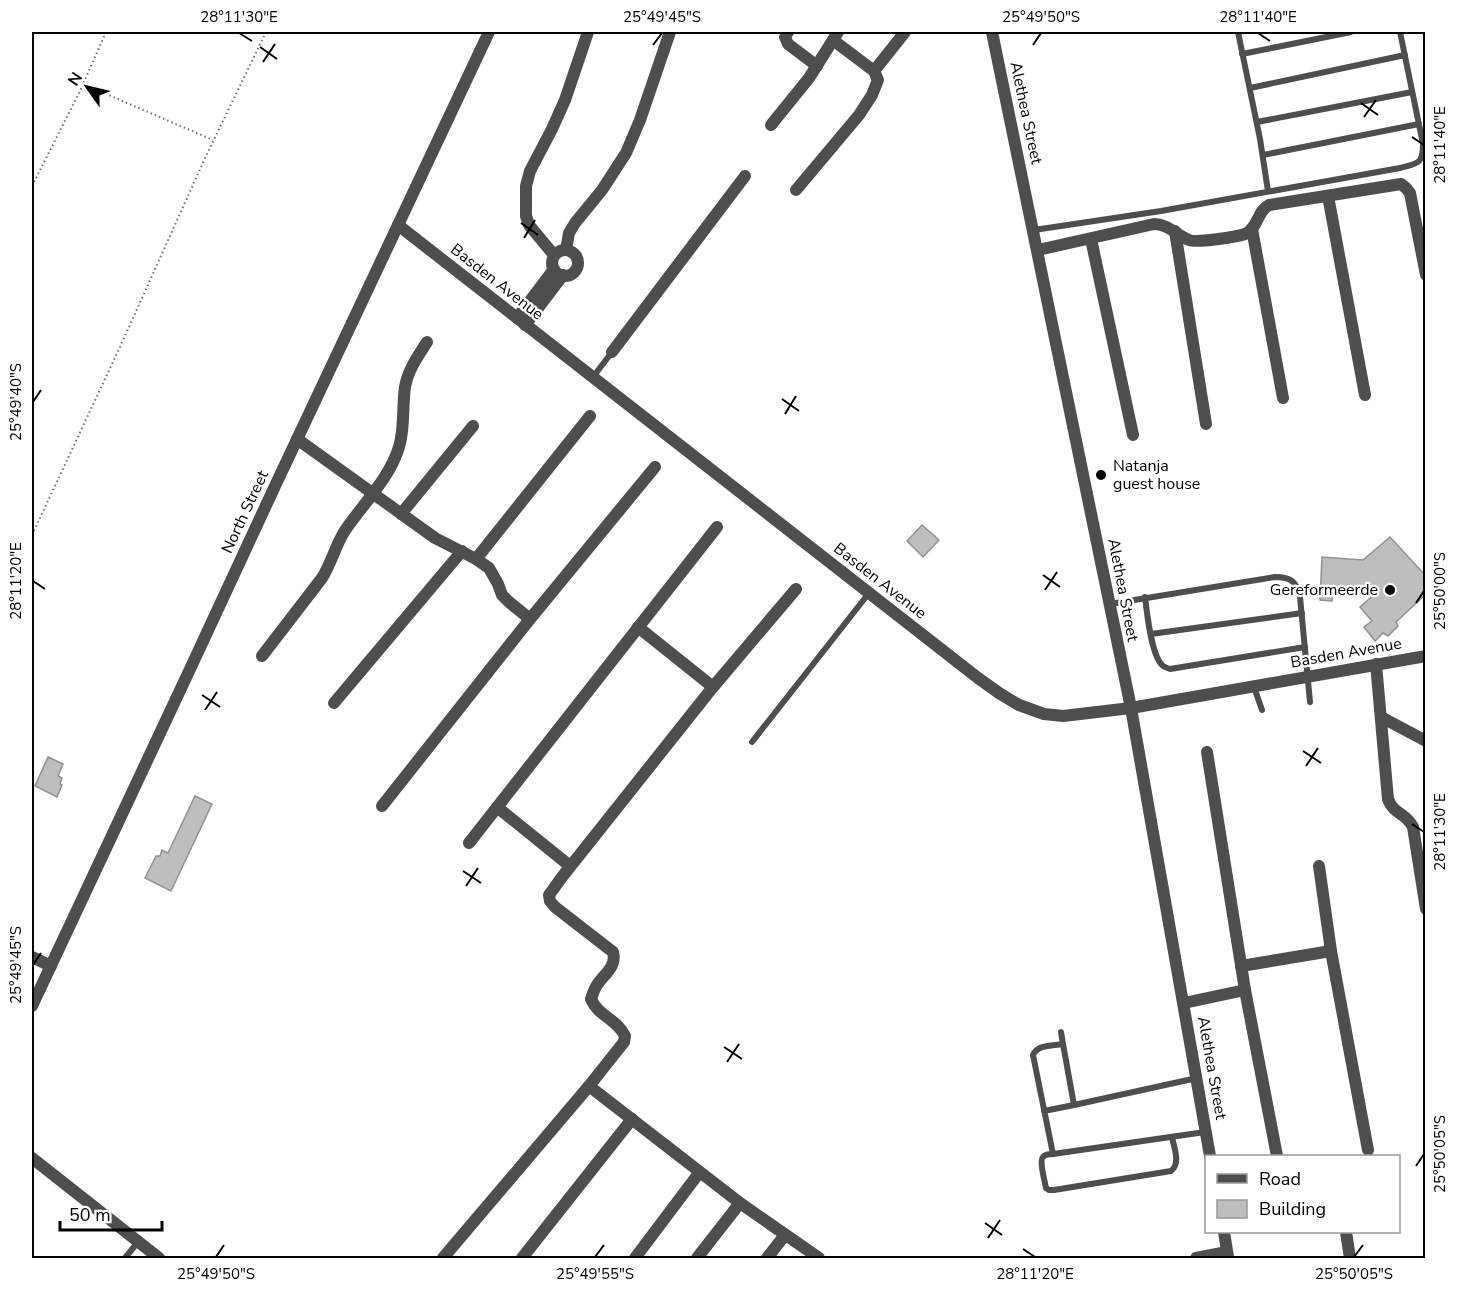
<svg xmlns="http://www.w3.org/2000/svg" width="1457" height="1290" font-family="'Nunito Sans',sans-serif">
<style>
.building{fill:#bebebe;stroke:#929292;stroke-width:1.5}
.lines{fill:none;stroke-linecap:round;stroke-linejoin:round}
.path{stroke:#707070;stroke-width:2;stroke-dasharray:1.5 3;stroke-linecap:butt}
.service{stroke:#4e4e4e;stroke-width:6}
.minor{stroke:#4e4e4e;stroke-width:12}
.ticks{fill:none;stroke:#000;stroke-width:2}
.poi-dot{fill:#000;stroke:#fff;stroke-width:2}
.labels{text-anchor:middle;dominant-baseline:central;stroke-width:4.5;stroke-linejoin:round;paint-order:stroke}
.street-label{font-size:16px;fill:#000;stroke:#fff}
.poi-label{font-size:16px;fill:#000;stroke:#fff;text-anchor:start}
.neatline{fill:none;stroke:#000;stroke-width:2}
.ticks-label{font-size:15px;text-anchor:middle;fill:#000}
</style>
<rect width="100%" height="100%" fill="#fff"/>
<g class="building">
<polygon points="922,525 939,540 923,557 907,541"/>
<polygon points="1390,537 1425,575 1425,595 1396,622 1398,626 1388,636 1383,633 1375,641 1364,627 1372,621 1360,607 1378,591 1332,588 1332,601 1320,600 1322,557 1363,560"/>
<polygon points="48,757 63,764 58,776 62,778 60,784 62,785 57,797 35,786"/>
<polygon points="195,796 212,804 171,891 145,878 156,856 160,856 162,850 168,853"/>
</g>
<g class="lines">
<g class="path">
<polyline points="106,32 83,84 213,140"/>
<polyline points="32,186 83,85"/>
<polyline points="32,535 119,349 206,156 266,32"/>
</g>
<g class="service">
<polyline points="1238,32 1260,139 1268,191"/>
<polyline points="1242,54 1351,32"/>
<polyline points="1250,88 1405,55"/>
<polyline points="1257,122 1412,92"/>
<polyline points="1263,155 1419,124"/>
<path d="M1034,230L1161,211L1400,168C1418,163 1423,164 1423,144L1400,32"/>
<polyline points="593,377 612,352"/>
<path d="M1145,597C1147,613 1151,654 1162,665C1164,667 1167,668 1170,669L1305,647"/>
<path d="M1110,604L1275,577C1292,577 1296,582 1300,597L1310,702"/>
<polyline points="1151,634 1302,613"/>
<polyline points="1254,687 1262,710"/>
<polyline points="752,742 869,593"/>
<path d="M1061,1032L1063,1044C1053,1046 1038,1044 1033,1055L1053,1154L1205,1132"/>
<polyline points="1063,1044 1074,1105 1197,1078"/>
<polyline points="1044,1111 1074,1105"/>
<path d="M1053,1154C1049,1154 1045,1154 1043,1157C1039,1161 1045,1182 1046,1188L1049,1190H1054L1171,1171C1181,1163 1174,1148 1172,1137"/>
<polyline points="125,1258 138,1242"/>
</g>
<g class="minor">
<polyline points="788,32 785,37 788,44 817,66"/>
<polyline points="992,32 1131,708 1210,1156"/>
<polyline points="833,40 874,71"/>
<polyline points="771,125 809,78 838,32"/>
<polyline points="796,190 859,115 872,95 878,80 874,71 905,32"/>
<polyline points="1328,196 1365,395"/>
<polyline points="398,225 978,678 999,693 1019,705 1044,714 1063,716 1131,708 1426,656"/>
<polyline points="1252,229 1283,398"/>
<polyline points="1175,231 1206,424"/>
<polyline points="1091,239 1133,435"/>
<polyline points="566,250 569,233 575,223 602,190 626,153 640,120 670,32"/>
<path d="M1038,250L1154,224C1168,224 1176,235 1189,240C1197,243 1236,237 1245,234C1258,229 1257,211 1269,205L1401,184L1406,188L1410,193L1426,275"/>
<circle cx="565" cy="263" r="13"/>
<polyline points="554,255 529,225 526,216 526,186 530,171 552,129 565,100 588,32"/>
<polyline points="517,318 554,269"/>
<polyline points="525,325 563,275"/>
<polyline points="612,352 745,176"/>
<polyline points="297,439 435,538 476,559 489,568 498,584 502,595 509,602 530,619"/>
<polyline points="401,514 473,426"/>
<polyline points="476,559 590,416"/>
<polyline points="638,627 713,687"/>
<path d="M262,656L322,578C331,564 335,547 344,532C362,505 390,478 399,447C405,428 402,407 405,387C408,370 418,356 427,342"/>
<path d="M1376,664L1388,799C1393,814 1406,813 1413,827L1426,909"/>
<polyline points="334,703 462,551"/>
<polyline points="1381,717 1426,741"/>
<polyline points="1207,752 1245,990 1277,1156"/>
<polyline points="382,806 530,619 655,467"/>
<polyline points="497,807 570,866"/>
<polyline points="469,843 717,527"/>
<polyline points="1319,866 1331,951 1368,1150"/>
<polyline points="32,957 51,966"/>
<polyline points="1241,966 1331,951"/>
<polyline points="1184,1003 1245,990"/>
<polyline points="32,1006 191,667 275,486 489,32"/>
<polyline points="589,1086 740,1203 819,1258"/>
<polyline points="32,1158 159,1258"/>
<polyline points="1224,1232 1228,1257"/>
<polyline points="1346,1232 1350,1258"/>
<path d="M443,1258L589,1086L624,1042L625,1036C617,1019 598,1016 591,999C593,994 594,989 597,985C604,974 617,967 613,952L555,907L550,901L549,895L562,877L713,687L796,589"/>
<polyline points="522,1258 632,1119"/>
<polyline points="635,1258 699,1173"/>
<polyline points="697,1258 740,1203"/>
<polyline points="767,1258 785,1235"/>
<polyline points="1196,1258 1227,1252"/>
</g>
</g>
<path class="ticks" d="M239,33L252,41M1258,33L1270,41M653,45L662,33M1033,45L1041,33M260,47L277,59M263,62L275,44M1361,103L1378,115M1364,117L1376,100M1412,137L1424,145M521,223L538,235M524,238L535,220M782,399L799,411M33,402L41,390M785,414L796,396M1043,575L1060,587M33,581L45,589M1045,590L1057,572M1416,603L1424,591M202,695L220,707M205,710L217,692M1303,751L1321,763M1306,766L1318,748M1412,824L1424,832M463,871L481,883M466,886L478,868M33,965L41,953M724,1047L742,1059M727,1062L739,1044M1416,1166L1424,1154M985,1223L1002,1235M988,1238L1000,1220M1023,1249L1035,1257M216,1257L224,1245M595,1257L604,1245M1354,1257L1363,1245"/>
<g class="poi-dot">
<circle cx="1101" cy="475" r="6"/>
<circle cx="1390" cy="590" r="6"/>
</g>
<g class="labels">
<g class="street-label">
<text transform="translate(1026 113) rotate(78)">Alethea Street</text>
<text transform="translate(497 282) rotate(38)">Basden Avenue</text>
<text transform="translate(245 512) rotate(-65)">North Street</text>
<text transform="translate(880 581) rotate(38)">Basden Avenue</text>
<text transform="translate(1123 590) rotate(79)">Alethea Street</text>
<text transform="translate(1346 653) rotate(-10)">Basden Avenue</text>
<text transform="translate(1212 1068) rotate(80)">Alethea Street</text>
</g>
<g class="poi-label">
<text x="1113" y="466">Natanja<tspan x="1113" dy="18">guest house</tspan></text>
<text x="1378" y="590" text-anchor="end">Gereformeerde</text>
</g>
</g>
<rect width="1457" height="1290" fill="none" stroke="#ffffff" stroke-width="66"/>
<rect x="1205" y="1155" width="195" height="78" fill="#ffffff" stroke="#999999" stroke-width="1.5"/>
<rect x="1217" y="1174" width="30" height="9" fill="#4e4e4e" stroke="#999999" stroke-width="1.5"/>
<text x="1259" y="1185" font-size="18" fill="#000000">Road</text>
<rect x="1217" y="1200" width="30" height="18" fill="#bebebe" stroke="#999999" stroke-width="1.5"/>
<text x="1259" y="1215" font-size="18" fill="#000000">Building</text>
<g transform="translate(87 87) rotate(304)" stroke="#ffffff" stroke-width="4.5" paint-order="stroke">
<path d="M0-4.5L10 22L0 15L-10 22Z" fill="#000000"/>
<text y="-9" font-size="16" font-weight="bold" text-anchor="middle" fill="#000000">N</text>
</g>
<path d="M60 1221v9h102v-9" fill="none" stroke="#000000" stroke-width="3"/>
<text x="69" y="1221" font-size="18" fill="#000000" stroke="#ffffff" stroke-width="4.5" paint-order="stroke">50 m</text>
<rect x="33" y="33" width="1391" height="1224" class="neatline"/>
<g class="ticks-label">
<text x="239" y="22">28°11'30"E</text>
<text x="662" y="22">25°49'45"S</text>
<text x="1041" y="22">25°49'50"S</text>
<text x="1258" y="22">28°11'40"E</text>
<text transform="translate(1440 145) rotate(-90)" y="5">28°11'40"E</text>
<text transform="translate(16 402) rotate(-90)" y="5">25°49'40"S</text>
<text transform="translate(16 581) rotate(-90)" y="5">28°11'20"E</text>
<text transform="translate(1440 591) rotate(-90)" y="5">25°50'00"S</text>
<text transform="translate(1440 832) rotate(-90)" y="5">28°11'30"E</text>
<text transform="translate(16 965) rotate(-90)" y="5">25°49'45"S</text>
<text transform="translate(1440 1154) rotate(-90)" y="5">25°50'05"S</text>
<text x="216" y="1279">25°49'50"S</text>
<text x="595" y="1279">25°49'55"S</text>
<text x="1035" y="1279">28°11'20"E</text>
<text x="1354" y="1279">25°50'05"S</text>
</g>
</svg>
